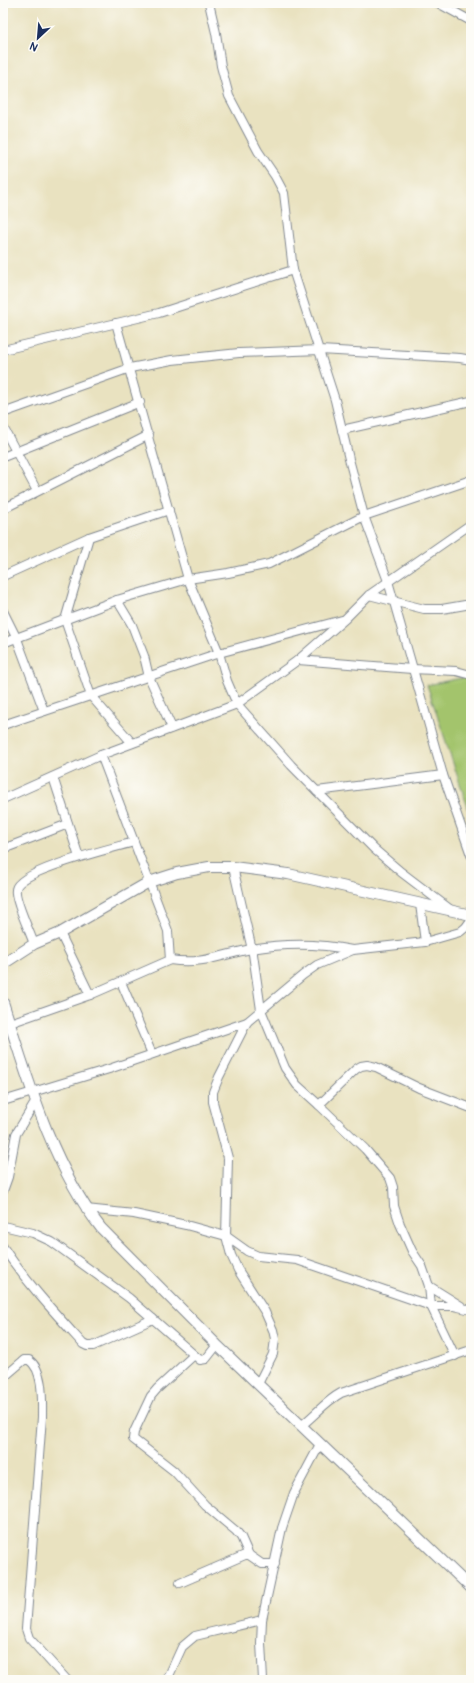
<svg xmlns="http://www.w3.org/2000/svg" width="474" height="1683" font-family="Pangolin,sans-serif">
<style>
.green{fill:#a3c46c;stroke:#5f7a65}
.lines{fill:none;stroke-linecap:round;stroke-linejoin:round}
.minor-casing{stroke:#82888f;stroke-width:10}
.tertiary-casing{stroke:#82888f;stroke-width:12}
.minor{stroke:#fff;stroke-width:8}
.tertiary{stroke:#fff;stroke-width:10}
</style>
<rect width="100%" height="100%" fill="#fdfcf7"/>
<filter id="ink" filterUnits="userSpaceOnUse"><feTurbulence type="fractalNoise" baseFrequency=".025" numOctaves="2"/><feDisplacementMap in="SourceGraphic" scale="8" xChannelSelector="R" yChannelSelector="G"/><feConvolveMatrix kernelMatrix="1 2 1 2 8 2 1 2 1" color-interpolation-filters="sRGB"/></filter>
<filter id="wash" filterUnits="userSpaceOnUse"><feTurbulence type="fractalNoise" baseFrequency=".012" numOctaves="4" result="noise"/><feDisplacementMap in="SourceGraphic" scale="16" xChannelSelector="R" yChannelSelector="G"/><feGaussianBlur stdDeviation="0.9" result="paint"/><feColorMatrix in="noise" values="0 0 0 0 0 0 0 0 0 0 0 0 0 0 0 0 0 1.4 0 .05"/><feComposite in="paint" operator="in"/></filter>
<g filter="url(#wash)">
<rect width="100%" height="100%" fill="#e9e2c0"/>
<polygon class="green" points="471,676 471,817 427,685"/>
</g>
<g filter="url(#ink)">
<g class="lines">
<g class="minor-casing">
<g id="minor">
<polyline points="209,3 216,33 221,66 229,96 258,151 275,176 284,193 293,270"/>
<polyline points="438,3 471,21"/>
<polyline points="116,323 188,579 219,653 227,681 237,704 291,765 374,849 401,872 451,910"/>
<polyline points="3,350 159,313 293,270 335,400 349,459 364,516 388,581 443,775 471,855"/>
<polyline points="3,413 130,368 172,360 239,353 320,350 460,358 471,360"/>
<polyline points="3,427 37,491"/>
<polyline points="342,430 471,401"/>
<polyline points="3,457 140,402"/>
<polyline points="3,509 149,435"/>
<polyline points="89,537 65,620 91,696 132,743"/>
<polyline points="3,576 89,537 169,510"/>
<polyline points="369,595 424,609 442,609 471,604"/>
<polyline points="117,600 132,625 144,656 149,677 172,728"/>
<polyline points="3,611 17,639 44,711"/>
<polyline points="3,643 117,600 188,579 228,573 269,564 364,516 471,480"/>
<polyline points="298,660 412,669 456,671 471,675"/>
<polyline points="3,725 219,653 342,620"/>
<polyline points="53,777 79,857"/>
<polyline points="317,791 443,775"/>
<polyline points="3,799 101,755 237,704 298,660 345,619 369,595 471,524"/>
<polyline points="3,849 68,824"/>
<polyline points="233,867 253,954 261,1010 285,1068 297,1085 319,1105 356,1069 361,1066 367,1065 376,1067 419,1088 471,1108"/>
<polyline points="420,904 425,942"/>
<polyline points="60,933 90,995"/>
<path d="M34,944C30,932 14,899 16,889C19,870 114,848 134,842"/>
<path d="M170,960C201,965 221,955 251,949C285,943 318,943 352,950"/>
<polyline points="121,982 152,1054"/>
<polyline points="10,1023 90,995 170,960 168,931 101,755"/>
<polyline points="3,1101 109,1069 247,1022"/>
<polyline points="319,1105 365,1149 390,1178 393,1187 394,1206 400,1224 412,1251 422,1266 429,1286 431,1306 455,1356"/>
<polyline points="3,1191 8,1177 16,1134 36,1101"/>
<polyline points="86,1209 134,1214 186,1225 226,1236 247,1251 258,1256 297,1260 431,1306 454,1306 471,1310"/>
<polyline points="3,1226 33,1233 52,1242 129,1298 200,1360 206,1359 217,1345"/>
<path d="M3,1247C26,1282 55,1313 83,1344L87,1346H93L153,1319"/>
<polyline points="429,1286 461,1306"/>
<polyline points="194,1355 157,1389 151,1396 134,1432 133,1439 174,1471 205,1505 236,1531 241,1537 249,1555 262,1564 275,1564"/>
<path d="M3,1378L24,1360H29C44,1370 42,1401 42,1417L26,1629L29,1638L67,1680"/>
<polyline points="258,1384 273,1354 275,1339 273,1330 265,1312 238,1270 231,1255 226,1236 228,1158 213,1102 213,1092 219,1077 247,1022 303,975 317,965 353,950 425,942 460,932 466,927 471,920"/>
<path d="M302,1425C315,1415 326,1401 341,1393L471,1350"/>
<polyline points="180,1583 245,1555 249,1555"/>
<polyline points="167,1680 182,1647 195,1636 262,1620"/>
<polyline points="263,1680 261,1643 262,1620 282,1528 294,1493 320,1444"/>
</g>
</g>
<g class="tertiary-casing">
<g id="tertiary">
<polyline points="3,964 34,944 60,933 149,882 177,873 209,867 233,867 288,874 471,915"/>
<path d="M3,1002C27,1077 52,1166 101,1228L217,1345L471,1588"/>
</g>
</g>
<use href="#minor" class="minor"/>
<use href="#tertiary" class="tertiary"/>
</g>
</g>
<rect width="474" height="1683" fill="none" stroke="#fdfcf7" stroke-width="16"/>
<g transform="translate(38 38) rotate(206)" stroke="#fdfcf7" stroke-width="3" paint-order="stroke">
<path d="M0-3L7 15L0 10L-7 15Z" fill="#1b2f5e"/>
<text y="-6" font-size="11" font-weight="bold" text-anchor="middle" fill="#1b2f5e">N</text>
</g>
</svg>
